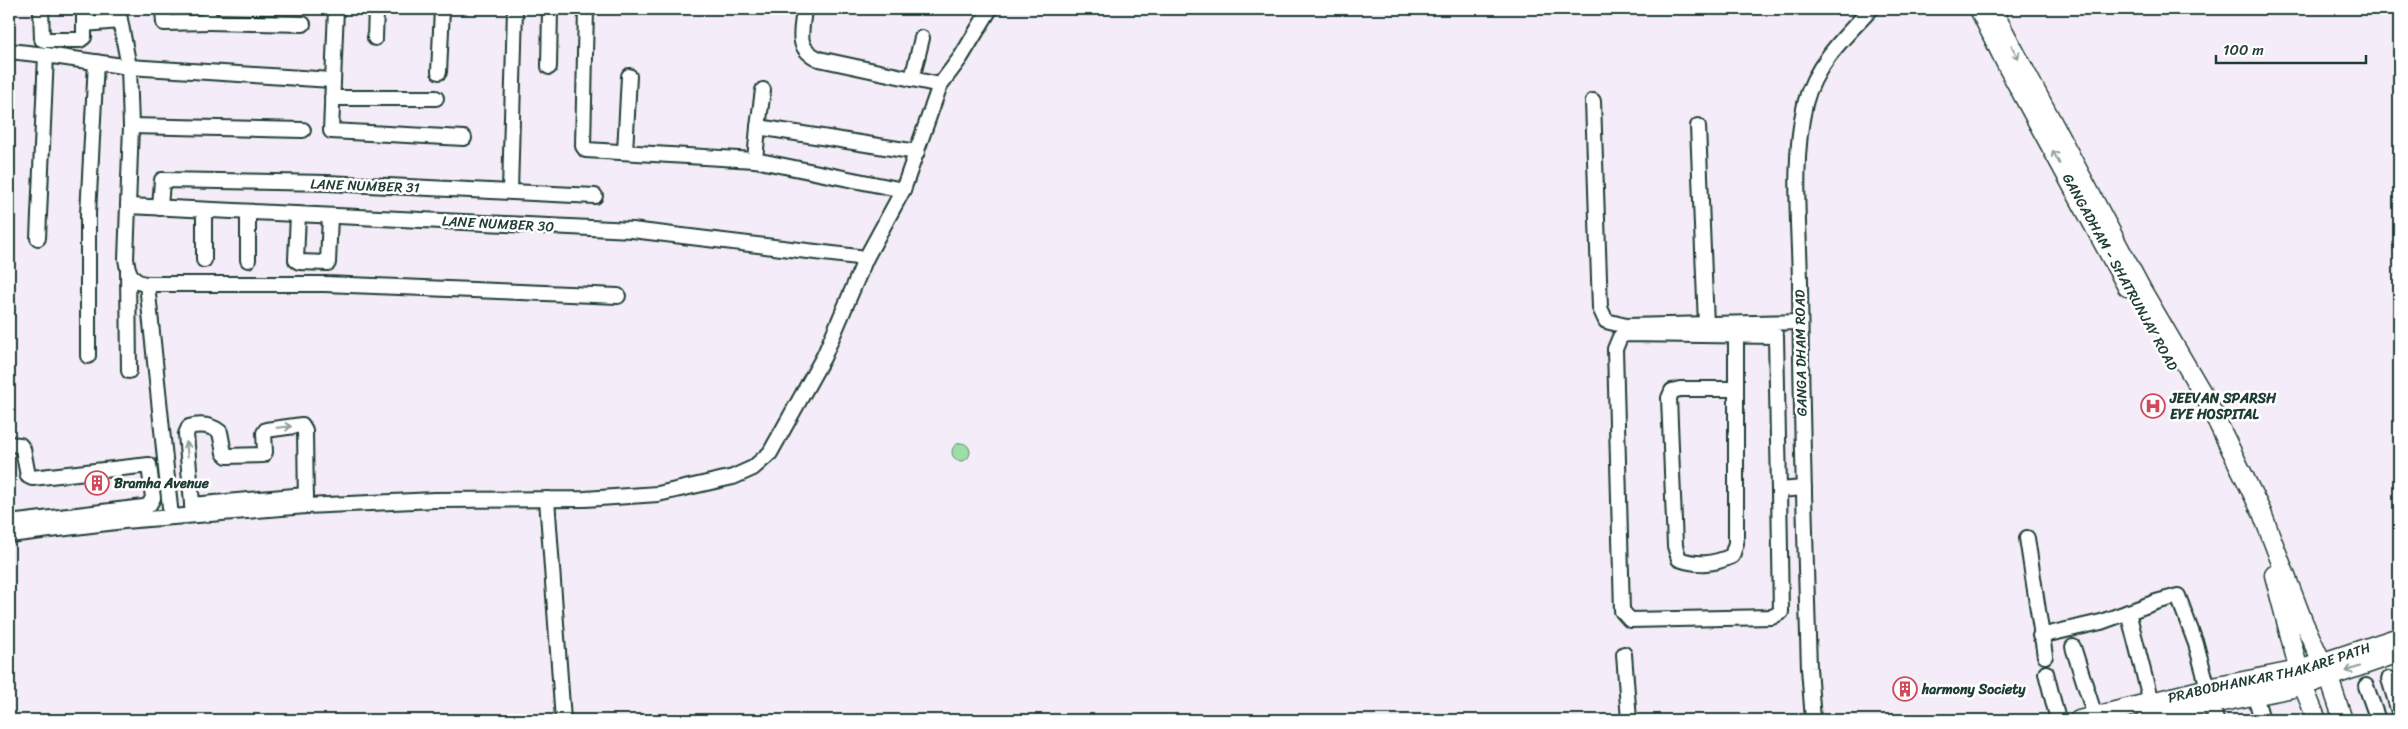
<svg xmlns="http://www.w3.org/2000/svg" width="2408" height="729" font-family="Sriracha,sans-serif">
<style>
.green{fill:#9edea6;stroke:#5e8e6d}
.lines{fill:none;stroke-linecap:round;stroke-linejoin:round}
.minor-casing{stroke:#1f3d34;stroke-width:18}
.major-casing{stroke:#1f3d34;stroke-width:21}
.minor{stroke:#fff;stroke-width:14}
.major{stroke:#fff;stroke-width:18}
.oneway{stroke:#8f9e9a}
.labels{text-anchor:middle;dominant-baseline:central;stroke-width:5;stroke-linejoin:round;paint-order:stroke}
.street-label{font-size:14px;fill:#1f3d34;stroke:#fff}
.poi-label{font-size:14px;font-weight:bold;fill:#1f3d34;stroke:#fff;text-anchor:start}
</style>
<rect width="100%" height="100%" fill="#f5ecf9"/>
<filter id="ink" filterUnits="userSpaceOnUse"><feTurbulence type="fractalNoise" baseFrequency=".02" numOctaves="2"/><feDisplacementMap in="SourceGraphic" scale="10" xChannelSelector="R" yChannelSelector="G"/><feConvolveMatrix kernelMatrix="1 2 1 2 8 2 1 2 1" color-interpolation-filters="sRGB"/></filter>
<g filter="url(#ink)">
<circle class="green" cx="961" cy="452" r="9"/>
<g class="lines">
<g class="minor-casing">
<g id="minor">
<polyline points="41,9 42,39 45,40 80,40 84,37 84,24"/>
<polyline points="84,9 84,24 120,21"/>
<path d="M118,9L129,67L131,126L126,259C128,273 132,283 147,284L171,517"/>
<polyline points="163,9 164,23 209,22"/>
<polyline points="208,9 209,22 303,24"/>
<polyline points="336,9 331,131 464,138"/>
<polyline points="586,9 583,146 586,150 755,160 903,190"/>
<path d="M804,9C802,32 794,48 819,59L940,85"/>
<polyline points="375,38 376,9"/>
<polyline points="9,51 46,55"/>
<polyline points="549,67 550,9"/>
<polyline points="439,72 442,9"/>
<polyline points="912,79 922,38"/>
<polyline points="332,98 436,98"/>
<polyline points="1593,101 1600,308 1606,321 1626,326 1800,322"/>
<polyline points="131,126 303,130"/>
<polyline points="1698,126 1706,325"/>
<polyline points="758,127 763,90"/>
<polyline points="625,152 629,76"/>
<polyline points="755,160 758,127 917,152"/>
<polyline points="510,191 515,9"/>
<polyline points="128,206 632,230 866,258"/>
<polyline points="160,208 162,180 327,183 595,196"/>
<polyline points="204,210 204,260"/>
<polyline points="248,212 248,260"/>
<polyline points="298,214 296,260 299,262 328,263 330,216"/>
<polyline points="38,238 46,55 129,67 332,80"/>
<polyline points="128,270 129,371"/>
<polyline points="147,284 325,284 618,296"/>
<path d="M1736,336V543L1732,556C1714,564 1698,566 1679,559L1675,546L1669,398L1672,391L1680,389H1736"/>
<polyline points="88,356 88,214 96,62"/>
<polyline points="9,444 20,445 23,449 28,476 32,478 149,465 153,498 149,505 144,507 9,523"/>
<polyline points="1779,490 1776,336 1626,334 1620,337 1615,349 1622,611 1630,620 1772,617 1781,612 1779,490 1804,488"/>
<polyline points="547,499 563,720"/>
<polyline points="192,505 306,495"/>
<path d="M193,515L186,434L189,427C200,424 211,425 220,432L224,453L227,456L263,455L265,452L264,433L266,430L302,425L305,430L306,506"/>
<polyline points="9,535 124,521 306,506 435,500 585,499 658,494 733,477 753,468 770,453 824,356 866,258 903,190 940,85 961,57 990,9"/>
<polyline points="2027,538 2045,656"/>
<polyline points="2128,612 2151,702"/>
<polyline points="2040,636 2101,622 2156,602 2178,596 2196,644 2208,688"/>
<polyline points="2073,647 2095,716"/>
<polyline points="1624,654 1629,720"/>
<polyline points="2046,673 2058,720"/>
<polyline points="2389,679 2399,712"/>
<polyline points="2366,686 2378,720"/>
<polyline points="2255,695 2262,720"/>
<polyline points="2212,704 2216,720"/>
<path d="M1813,720L1809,668C1805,539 1801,410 1800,282C1799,224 1792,161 1805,104C1814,66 1845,36 1871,9"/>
</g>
</g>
<g class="major-casing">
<g id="major">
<polyline points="1979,9 2009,70 2127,287"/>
<polyline points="1992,9 2142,290 2207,401 2262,513 2303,621 2329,678 2343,720"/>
<polyline points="2274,575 2303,686 2317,720"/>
<path id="s1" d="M2079,720L2208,688L2299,670L2399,637"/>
<polyline points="2147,720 2212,704 2303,686 2399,653"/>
</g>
</g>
<use href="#minor" class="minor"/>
<use href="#major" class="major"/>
</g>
<defs><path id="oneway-shaft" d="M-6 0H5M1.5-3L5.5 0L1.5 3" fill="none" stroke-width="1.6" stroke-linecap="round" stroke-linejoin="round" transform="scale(1.25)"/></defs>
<g class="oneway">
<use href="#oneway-shaft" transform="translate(2015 52) rotate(62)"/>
<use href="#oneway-shaft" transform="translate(2056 157) rotate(-118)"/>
<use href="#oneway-shaft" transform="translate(284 427) rotate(-5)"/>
<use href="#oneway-shaft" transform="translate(187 449) rotate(-95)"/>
<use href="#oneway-shaft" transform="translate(2353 669) rotate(161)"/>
</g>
</g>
<defs>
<g id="hospital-ring" transform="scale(1.25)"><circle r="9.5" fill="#fff" stroke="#d1495b" stroke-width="1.5"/><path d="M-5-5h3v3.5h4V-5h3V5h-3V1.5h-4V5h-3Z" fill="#d1495b"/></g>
<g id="building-ring" transform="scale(1.25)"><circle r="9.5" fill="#fff" stroke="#d1495b" stroke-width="1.5"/><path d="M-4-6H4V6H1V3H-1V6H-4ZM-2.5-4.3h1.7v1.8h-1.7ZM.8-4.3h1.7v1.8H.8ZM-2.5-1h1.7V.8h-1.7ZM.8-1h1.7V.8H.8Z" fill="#d1495b"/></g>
</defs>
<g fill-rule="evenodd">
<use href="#hospital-ring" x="2153" y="406"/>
<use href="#building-ring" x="97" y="483"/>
<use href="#building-ring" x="1905" y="689"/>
</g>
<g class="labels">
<g class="street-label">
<text transform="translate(365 186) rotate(2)">LANE NUMBER 31</text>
<text transform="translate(498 224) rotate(3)">LANE NUMBER 30</text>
<text transform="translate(2120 272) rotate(61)">GANGADHAM - SHATRUNJAY ROAD</text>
<text transform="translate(1801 353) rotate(-91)">GANGA DHAM ROAD</text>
<text stroke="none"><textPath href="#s1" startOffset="196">PRABODHANKAR THAKARE PATH</textPath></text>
</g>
<g class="poi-label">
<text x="2170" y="398">JEEVAN SPARSH<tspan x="2170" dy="16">EYE HOSPITAL</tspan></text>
<text x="114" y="483">Bramha Avenue</text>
<text x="1922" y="689">harmony Society</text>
</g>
</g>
<rect width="2408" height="729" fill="none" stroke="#fff" stroke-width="30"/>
<rect x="15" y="15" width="2378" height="699" fill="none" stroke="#1f3d34" stroke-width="2" filter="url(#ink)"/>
<path d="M2216 55v8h150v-8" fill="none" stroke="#1f3d34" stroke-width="2.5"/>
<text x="2223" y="55" font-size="15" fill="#1f3d34" stroke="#ffffff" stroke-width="4" paint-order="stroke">100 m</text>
</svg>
